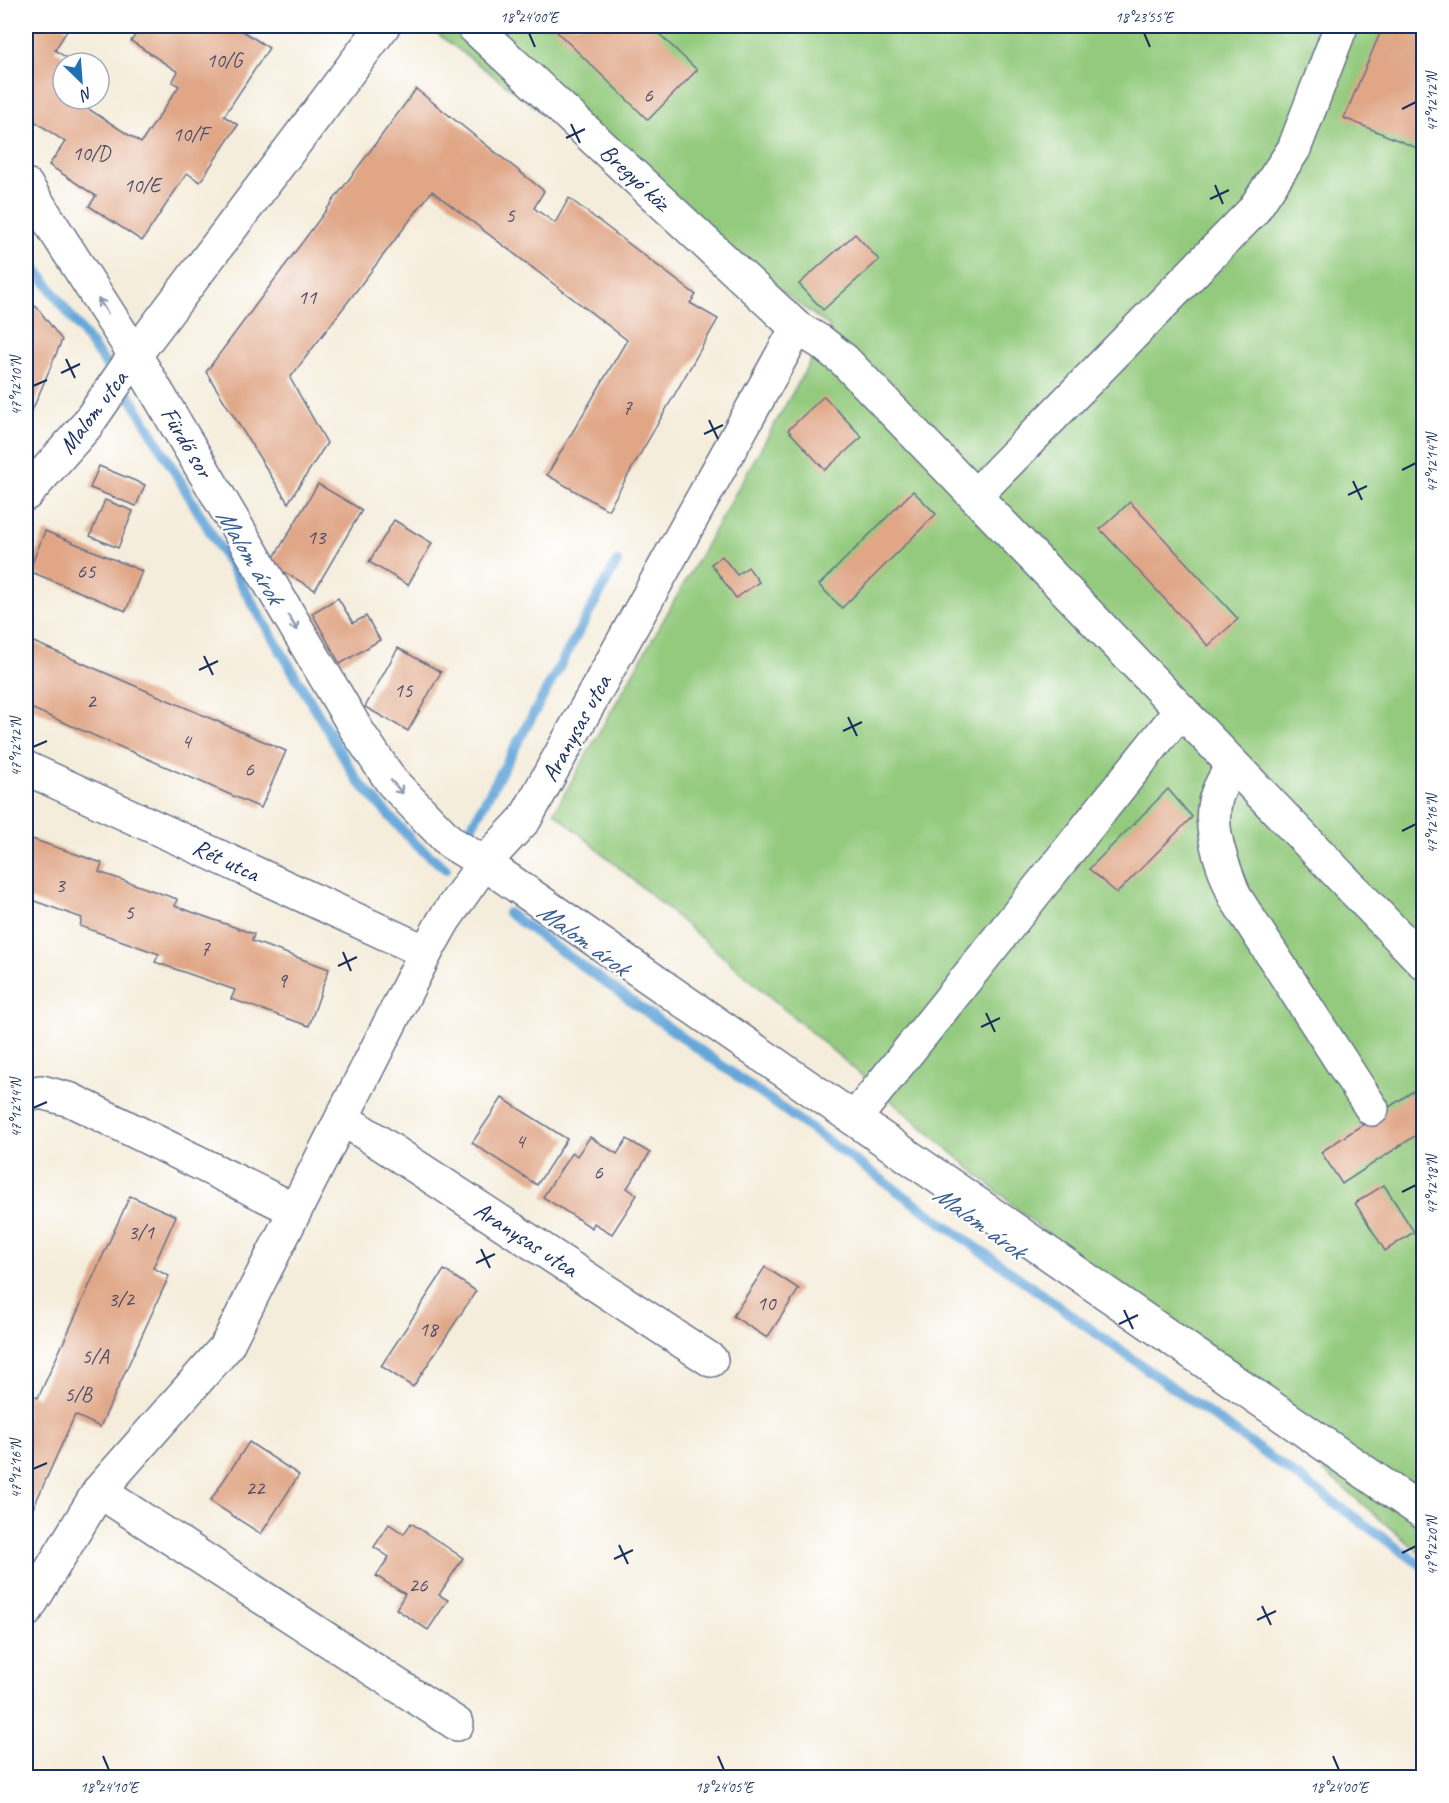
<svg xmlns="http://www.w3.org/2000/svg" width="1449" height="1803" font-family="Caveat,sans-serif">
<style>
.green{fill:#93ca7d;stroke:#577c6e;stroke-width:1.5}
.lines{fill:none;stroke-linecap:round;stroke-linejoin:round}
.stream{stroke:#66a7da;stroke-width:10}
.building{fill:#e0a686}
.minor-casing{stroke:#67728a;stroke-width:36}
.minor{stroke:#fff;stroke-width:33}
.oneway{stroke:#8d97ae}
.ticks{fill:none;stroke:#1b2f5e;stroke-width:2}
.labels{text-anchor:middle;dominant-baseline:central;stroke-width:4.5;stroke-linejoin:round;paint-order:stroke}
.number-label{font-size:21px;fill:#4c4d68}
.street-label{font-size:24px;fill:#1b2f5e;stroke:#fff}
.water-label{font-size:26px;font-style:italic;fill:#395f90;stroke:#fff}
.neatline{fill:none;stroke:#1b2f5e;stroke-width:2}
.ticks-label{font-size:15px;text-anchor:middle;fill:#1b2f5e}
</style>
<rect width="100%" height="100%" fill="#fff"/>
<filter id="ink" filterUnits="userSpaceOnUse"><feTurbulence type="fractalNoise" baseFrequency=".0167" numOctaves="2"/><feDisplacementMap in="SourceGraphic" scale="12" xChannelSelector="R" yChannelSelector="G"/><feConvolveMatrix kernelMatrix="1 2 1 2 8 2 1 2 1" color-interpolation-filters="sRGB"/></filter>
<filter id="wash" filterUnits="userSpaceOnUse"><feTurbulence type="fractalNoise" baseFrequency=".008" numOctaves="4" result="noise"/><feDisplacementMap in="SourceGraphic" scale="24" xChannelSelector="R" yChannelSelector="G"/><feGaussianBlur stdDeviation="1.35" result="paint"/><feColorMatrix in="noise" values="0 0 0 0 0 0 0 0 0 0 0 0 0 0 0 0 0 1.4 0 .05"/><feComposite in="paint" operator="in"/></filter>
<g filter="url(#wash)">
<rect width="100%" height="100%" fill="#f5eddb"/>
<polygon class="green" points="427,26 1423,26 1423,1556 554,812 830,327"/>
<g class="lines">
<g class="stream">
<polyline points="26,255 134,403 357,780 414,843 446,869"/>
<polyline points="469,831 617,562"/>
<polyline points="508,913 1424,1567"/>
</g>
</g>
<g id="blocks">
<g class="building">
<polygon points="26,26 63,26 68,29 55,50 74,63 63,63 63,99 93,99 87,108 141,143 179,86 172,82 178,72 131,41 142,26 235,26 269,48 224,116 238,125 200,182 187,173 142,241 89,206 96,196 49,165 65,142 26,115 26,94 29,88 26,86"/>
<polygon points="551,26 651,26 697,70 648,120"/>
<polygon points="1383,26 1424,26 1424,151 1344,118"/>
<polygon points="416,89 544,191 534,208 555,223 569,198 696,295 690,303 718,319 608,510 547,475 627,340 432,191 290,378 327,443 288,503 206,372"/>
<polygon points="855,234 879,260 823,310 799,284"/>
<polygon points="36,306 62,340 26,425 26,312"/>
<polygon points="824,396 862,437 825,470 788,430"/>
<polygon points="99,466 145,485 136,506 90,488"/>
<polygon points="318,484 362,510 315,590 270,564"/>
<polygon points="913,491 936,514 842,608 819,585"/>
<polygon points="105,500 133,511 118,548 90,536"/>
<polygon points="1130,502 1238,619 1208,646 1100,529"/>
<polygon points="394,520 432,543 408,585 369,562"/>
<polygon points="45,531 142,571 126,611 29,571"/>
<polygon points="722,556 737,575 748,567 759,582 736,598 711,564"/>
<polygon points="338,598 353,623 366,616 380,640 340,664 312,613"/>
<polygon points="29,640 286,751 261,808 26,706 26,647"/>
<polygon points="398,648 441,672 408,731 365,707"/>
<polygon points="1168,789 1192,817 1117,893 1089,869"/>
<polygon points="26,837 102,863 99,872 177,899 175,906 254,934 252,941 329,969 309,1026 231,999 235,990 155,962 159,954 80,926 82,918 26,898"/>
<polygon points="1424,1084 1424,1130 1342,1184 1321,1152"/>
<polygon points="502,1098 567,1139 537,1185 472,1143"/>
<polygon points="590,1137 617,1154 627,1139 650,1153 627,1188 637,1195 612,1234 594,1223 592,1228 543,1197 572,1152 577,1156"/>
<polygon points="1384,1185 1414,1232 1385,1251 1355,1203"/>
<polygon points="130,1196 176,1216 153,1268 169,1276 100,1427 75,1415 30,1515 26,1513 26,1392 38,1398"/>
<polygon points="765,1267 799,1289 767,1338 733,1316"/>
<polygon points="444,1270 476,1291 413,1387 381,1366"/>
<polygon points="249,1442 299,1475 261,1534 210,1501"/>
<polygon points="411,1523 463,1558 439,1595 448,1600 428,1630 396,1609 405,1594 376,1576 389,1557 374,1547 389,1524 404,1534"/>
</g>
</g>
</g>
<g filter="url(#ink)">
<use href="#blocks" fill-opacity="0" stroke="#67728a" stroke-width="1.5"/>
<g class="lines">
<g class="minor-casing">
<g id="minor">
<polyline points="473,26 797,328 821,342 844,360 1424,963"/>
<polyline points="26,185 135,355 358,732 392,782 450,842 484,863 1424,1513"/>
<polyline points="26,494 86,426 135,355 383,26"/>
<polyline points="975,496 1253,211 1294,149 1341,26"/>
<path d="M1232,765C1227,775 1219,787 1216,798C1207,829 1224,869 1235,897L1372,1109"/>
<polyline points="26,768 426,952"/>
<polyline points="26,1095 41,1092 71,1100 295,1210"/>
<polyline points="342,1118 711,1360"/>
<polyline points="855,1118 1181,710"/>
<polyline points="99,1491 457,1724"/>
<polyline points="26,1611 99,1491 226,1347 426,952 444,920 484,863 525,819 797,328"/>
</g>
</g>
<use href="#minor" class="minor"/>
</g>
<defs><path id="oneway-shaft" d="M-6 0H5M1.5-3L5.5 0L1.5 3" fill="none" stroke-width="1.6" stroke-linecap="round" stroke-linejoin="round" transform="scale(1.5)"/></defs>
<g class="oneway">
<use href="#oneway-shaft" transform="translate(103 306) rotate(-123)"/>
<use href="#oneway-shaft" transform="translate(293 623) rotate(59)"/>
<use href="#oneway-shaft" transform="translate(397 787) rotate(48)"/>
</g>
</g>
<path class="ticks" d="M529,33L535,47M1144,33L1150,47M1402,109L1416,102M571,124L580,143M566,138L585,129M1215,185L1223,204M1210,199L1229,190M66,359L75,378M61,373L80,364M33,386L47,380M709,420L718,439M704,434L723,425M1402,470L1416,463M1353,481L1362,500M1348,495L1367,486M204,656L213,675M199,670L218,661M848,717L857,736M843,731L862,722M33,747L47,741M1402,831L1416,824M343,952L351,971M338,966L357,957M986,1013L995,1032M981,1027L1000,1018M33,1108L47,1102M1402,1192L1416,1185M481,1249L490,1268M476,1263L495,1254M1124,1310L1133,1329M1119,1324L1138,1315M33,1469L47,1463M619,1545L628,1564M1402,1553L1416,1546M614,1559L633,1550M1262,1606L1271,1625M1257,1620L1276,1611M103,1756L109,1770M718,1756L724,1770M1333,1756L1339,1770"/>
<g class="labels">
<g class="number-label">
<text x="224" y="60">10/G</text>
<text x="648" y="95">6</text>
<text x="190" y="134">10/F</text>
<text x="91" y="153">10/D</text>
<text x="142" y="185">10/E</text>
<text x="510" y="215">5</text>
<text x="307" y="297">11</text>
<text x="627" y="407">7</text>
<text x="316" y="537">13</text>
<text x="86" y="571">65</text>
<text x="403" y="690">15</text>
<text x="91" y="701">2</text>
<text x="186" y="741">4</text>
<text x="249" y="769">6</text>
<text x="60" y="885">3</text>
<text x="129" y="912">5</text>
<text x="205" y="948">7</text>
<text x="282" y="980">9</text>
<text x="520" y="1141">4</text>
<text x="598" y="1172">6</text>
<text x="141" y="1232">3/1</text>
<text x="121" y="1299">3/2</text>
<text x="766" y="1303">10</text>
<text x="428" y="1329">18</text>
<text x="95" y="1356">5/A</text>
<text x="78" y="1394">5/B</text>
<text x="255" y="1488">22</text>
<text x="418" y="1585">26</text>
</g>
<g class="street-label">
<text transform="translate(635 177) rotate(43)">Bregyó köz</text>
<text transform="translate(93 412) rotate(-53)">Malom utca</text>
<text transform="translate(187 442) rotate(59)">Fürdő sor</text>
<text transform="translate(576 728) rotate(-61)">Aranysas utca</text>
<text transform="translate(226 860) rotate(25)">Rét utca</text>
<text transform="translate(526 1239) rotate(33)">Aranysas utca</text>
</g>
<g class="water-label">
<text transform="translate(250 556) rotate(59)">Malom árok</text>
<text transform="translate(583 939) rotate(36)">Malom árok</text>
<text transform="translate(979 1222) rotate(36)">Malom árok</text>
</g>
</g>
<rect width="1449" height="1803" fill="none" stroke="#fff" stroke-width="66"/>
<g transform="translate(81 81) rotate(155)"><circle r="28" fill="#ffffff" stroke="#a4acbf" stroke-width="1.5"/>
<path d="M0-4.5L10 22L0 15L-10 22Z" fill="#1f6fb2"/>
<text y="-9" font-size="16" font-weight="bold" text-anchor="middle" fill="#1b2f5e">N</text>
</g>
<rect x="33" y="33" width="1383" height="1737" class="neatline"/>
<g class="ticks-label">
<text x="529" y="22">18°24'00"E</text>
<text x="1144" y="22">18°23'55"E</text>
<text transform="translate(1432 102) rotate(-90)" y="5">47°12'12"N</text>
<text transform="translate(16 386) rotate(-90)" y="5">47°12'10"N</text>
<text transform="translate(1432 463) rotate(-90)" y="5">47°12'14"N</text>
<text transform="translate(16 747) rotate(-90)" y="5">47°12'12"N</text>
<text transform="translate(1432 824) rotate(-90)" y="5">47°12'16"N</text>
<text transform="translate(16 1108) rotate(-90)" y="5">47°12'14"N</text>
<text transform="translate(1432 1185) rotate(-90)" y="5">47°12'18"N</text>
<text transform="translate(16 1469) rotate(-90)" y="5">47°12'16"N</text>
<text transform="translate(1432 1546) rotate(-90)" y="5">47°12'20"N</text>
<text x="109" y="1792">18°24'10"E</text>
<text x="724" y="1792">18°24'05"E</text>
<text x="1339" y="1792">18°24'00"E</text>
</g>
</svg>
